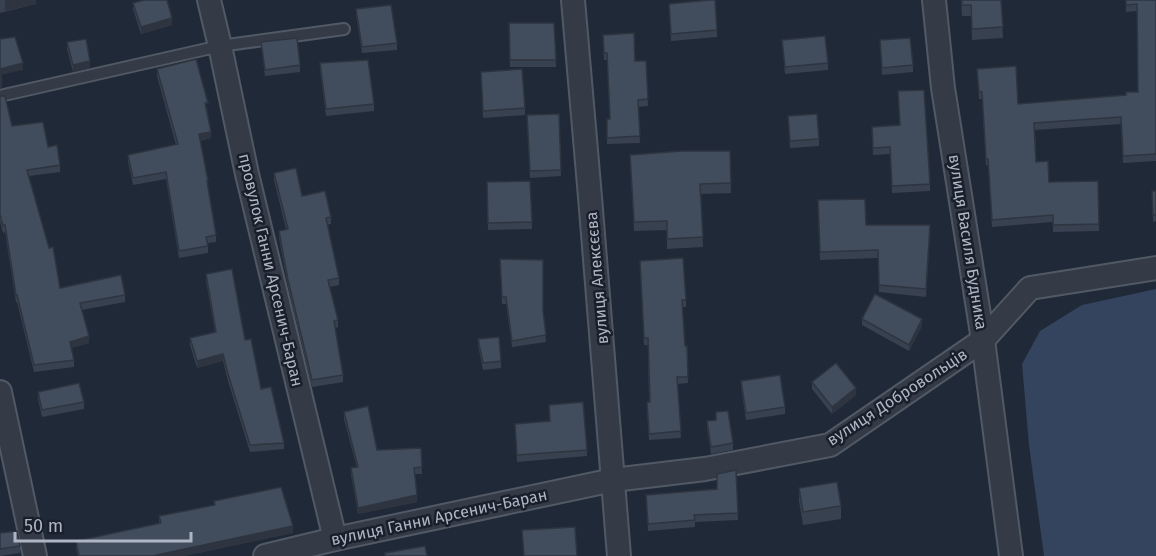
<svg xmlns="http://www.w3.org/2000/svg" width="1156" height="556" font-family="'Fira Sans',sans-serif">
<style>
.water{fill:#34445e}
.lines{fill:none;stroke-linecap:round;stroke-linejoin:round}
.lane-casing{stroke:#515965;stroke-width:14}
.street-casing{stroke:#515965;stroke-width:26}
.lane{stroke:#343b47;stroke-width:10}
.street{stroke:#343b47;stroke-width:22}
.wall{fill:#38414f}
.shaded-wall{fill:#2e3540}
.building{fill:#414c5c;stroke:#2e3540;stroke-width:1.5}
.labels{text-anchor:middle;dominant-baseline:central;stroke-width:5;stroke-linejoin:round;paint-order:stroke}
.street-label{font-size:16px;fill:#aeb6c4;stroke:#19202c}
</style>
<rect width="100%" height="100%" fill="#202937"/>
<polygon class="water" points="1156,289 1156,556 1044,556 1029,445 1022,364 1040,331 1082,305"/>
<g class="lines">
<g class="lane-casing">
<polyline id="lane" points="0,96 220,46 344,29"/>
</g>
<g class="street-casing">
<g id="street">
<polyline points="209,0 220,46 247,174 335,539"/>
<polyline points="573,0 590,197 619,556"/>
<polyline points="934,0 943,88 983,340 1011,556"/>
<polyline points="0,392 35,556"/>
<polyline points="265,556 335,539 613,480 705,469 830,445 983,340 1030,288 1156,268"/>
</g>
</g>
<use href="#lane" class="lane"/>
<use href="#street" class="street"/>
</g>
<g class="wall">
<polygon points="0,0 36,0 36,4 0,13"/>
<polygon points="961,0 1001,0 1003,38 972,40 971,16 962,16"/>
<polygon points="1126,0 1156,0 1156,161 1123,163 1121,124 1035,130 1036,162 1049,182 1098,181 1099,231 1053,232 1053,222 992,227 988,165 986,165 982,99 979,99 977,69 1018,104 1126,95 1138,92 1137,11 1126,12"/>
<polygon points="133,3 172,25 141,34 133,9"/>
<polygon points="669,4 717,30 717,37 671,41"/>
<polygon points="356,9 397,43 397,50 362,53 356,15"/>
<polygon points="509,23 554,23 556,67 510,67"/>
<polygon points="603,35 635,61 646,61 648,106 638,107 640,143 607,144 607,119 610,119 607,60 604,60"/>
<polygon points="782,40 828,63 828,70 785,74"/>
<polygon points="880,40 913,65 913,72 882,75"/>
<polygon points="67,42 90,68 73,72 67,49"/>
<polygon points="261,42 300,65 300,72 265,76"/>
<polygon points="320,63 374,104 374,111 326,116 320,70"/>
<polygon points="157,69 208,109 207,110 211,138 200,141 208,181 208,188 216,235 216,242 208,243 208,253 179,258 166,179 133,185 128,162 128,155 176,145 157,76"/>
<polygon points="481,72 525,108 525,115 483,118"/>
<polygon points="0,96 12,126 48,147 60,165 60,172 29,176 60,288 125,295 125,302 82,310 89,343 71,348 74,360 74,367 34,372 17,302 16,302 5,232 3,233 0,221"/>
<polygon points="559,114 561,176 530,178 527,115"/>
<polygon points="788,116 819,139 819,146 790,148"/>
<polygon points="872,127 930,184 930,191 892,193 890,154 873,155"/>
<polygon points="730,151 731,193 701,194 703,247 667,249 667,230 634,231 630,155"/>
<polygon points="274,173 331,217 331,224 327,225 339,278 339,285 330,287 338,320 338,327 335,328 343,375 343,382 312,387 288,287 279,238 279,231 286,229 274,180"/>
<polygon points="530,181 532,229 488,230 487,182"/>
<polygon points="1152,191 1156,191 1156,221 1153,222"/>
<polygon points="818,200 866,225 930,233 926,297 879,292 878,258 820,260"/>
<polygon points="500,259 543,311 546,342 512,347 506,304 502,304"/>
<polygon points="640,267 686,300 686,307 682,307 685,346 687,346 688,383 677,384 681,438 649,440 647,409 647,402 649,402 648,345 644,345"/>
<polygon points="206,274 245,340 261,389 284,443 284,449 250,452 228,381 223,361 197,368 190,345 190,338 215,332 206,281"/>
<polygon points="862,319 922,326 909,351 862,325"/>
<polygon points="478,339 501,361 501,368 483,370 478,345"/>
<polygon points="741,381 785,407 785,414 746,420 741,387"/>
<polygon points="812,382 856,395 832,414 812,389"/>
<polygon points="38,392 84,402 84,409 42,417 38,399"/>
<polygon points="549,405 587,450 587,456 517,462 515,424 550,421"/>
<polygon points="344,412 377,450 421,448 422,474 414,474 417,502 358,514 351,475 351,468 357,468 344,419"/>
<polygon points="707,421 733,443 733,450 711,454 707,428"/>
<polygon points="736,470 738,520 695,522 695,527 648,531 646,495 717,489"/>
<polygon points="799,488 841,506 841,519 803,525 799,501"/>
<polygon points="214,501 293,533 184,556 78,556 76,548 76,541 159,523 159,516 214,505"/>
<polygon points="0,533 20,546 20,553 0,556"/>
</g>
<g class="shaded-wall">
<polygon points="7,0 36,0 36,4 5,11 5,1"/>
<polygon points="172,18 172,25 141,34 141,27"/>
<polygon points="90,61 90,68 73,72 73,65"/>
<polygon points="23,63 23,70 0,75 0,69"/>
<polygon points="2,81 2,88 0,89 0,82"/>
<polygon points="211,132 211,138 199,141 199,134"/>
<polygon points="922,319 922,326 909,351 909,345"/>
<polygon points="89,336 89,343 70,348 70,342"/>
<polygon points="223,354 223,361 197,368 197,361"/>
<polygon points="856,388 856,395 832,414 832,407"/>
<polygon points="417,495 417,502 358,514 358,508"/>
<polygon points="293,526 293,533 184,556 152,556"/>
</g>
<g class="building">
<polygon points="144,0 167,0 172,18 141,27 133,3"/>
<polygon points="709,0 715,0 717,30 671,34 669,4"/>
<polygon points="962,0 1001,0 1003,27 972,29 971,5 962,5"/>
<polygon points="1126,0 1156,0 1156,154 1123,156 1121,117 1034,123 1036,162 1048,161 1049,182 1098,181 1099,224 1053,225 1053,215 992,220 988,159 986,159 982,92 979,92 977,69 1016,66 1018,104 1126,95 1126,92 1138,92 1137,4 1126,5"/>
<polygon points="391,5 397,43 362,47 356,9"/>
<polygon points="509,23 554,23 556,60 510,60"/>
<polygon points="634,33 635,61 646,61 648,99 638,100 640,136 607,138 607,119 610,119 607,53 604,53 603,35"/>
<polygon points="825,36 828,63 785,67 782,40"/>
<polygon points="15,37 23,63 0,69 0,39"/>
<polygon points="297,38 300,65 265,70 261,42"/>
<polygon points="910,38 913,65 882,68 880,40"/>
<polygon points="86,39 90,61 73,65 67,42"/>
<polygon points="196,59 208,103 205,103 211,132 199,134 208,181 207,181 216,235 206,237 208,246 179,251 166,172 133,178 128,155 178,144 157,69"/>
<polygon points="368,60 374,104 326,109 320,63"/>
<polygon points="522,69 525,108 483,111 481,72"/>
<polygon points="0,70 2,81 0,82"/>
<polygon points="924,90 930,184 892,186 890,147 873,148 872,127 900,125 898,91"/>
<polygon points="0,96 5,96 12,126 43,122 48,147 57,145 60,165 27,170 49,248 53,247 60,288 121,275 125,295 80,303 89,336 70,342 74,360 34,365 17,295 16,295 5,225 3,226 0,214"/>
<polygon points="559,114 561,170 530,171 527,115"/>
<polygon points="817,114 819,139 790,141 788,116"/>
<polygon points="682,151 730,151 731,183 700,184 703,237 667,239 667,221 634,222 630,155"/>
<polygon points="296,168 302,196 325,191 331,217 326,218 339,278 328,280 338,320 334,321 343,375 312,380 288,280 279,231 288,229 274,173"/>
<polygon points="530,181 532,222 488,223 487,182"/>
<polygon points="1152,191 1156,191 1156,215 1153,215"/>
<polygon points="865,199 866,225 930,225 926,289 879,285 878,250 820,252 818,200"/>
<polygon points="683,258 686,300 682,300 685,346 687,346 688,377 677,377 681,431 649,434 647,402 650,402 648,338 644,338 640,261"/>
<polygon points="500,259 543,260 543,311 546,335 512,341 506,297 502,297"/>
<polygon points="232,269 245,340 251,339 261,389 271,387 284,443 250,445 228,374 223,354 197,361 190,338 216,332 206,274"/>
<polygon points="875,294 922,319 909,345 862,319"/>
<polygon points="499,337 501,361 483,363 478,339"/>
<polygon points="836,363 856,388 832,407 812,382"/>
<polygon points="780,375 785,407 746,413 741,381"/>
<polygon points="79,383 84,402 42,410 38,392"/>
<polygon points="583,402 587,450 517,455 515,424 550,421 549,405"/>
<polygon points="368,406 377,450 421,448 422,467 414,468 417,495 358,508 351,468 358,467 344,412"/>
<polygon points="728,411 733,443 711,447 707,421 716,420 716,412"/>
<polygon points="736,470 738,513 694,515 695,520 648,524 646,495 717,489 717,474"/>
<polygon points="837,482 841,506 803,512 799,488"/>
<polygon points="281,487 293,526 152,556 79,556 76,541 161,523 159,516 215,505 214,501"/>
<polygon points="575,527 577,556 524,556 522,530"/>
<polygon points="17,531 20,546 0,549 0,533"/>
<polygon points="425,546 427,556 385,556 385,553"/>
</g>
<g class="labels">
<g class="street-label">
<text transform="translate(968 242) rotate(81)">вулиця Василя Будника</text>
<text transform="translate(271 270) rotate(77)">провулок Ганни Арсенич-Баран</text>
<text transform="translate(597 278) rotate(-95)">вулиця Алексєєва</text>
<text transform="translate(897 397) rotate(-33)">вулиця Добровольців</text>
<text transform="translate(439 517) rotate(-12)">вулиця Ганни Арсенич-Баран</text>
</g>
</g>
<path d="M15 532v9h176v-9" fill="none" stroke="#aeb6c4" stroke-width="3"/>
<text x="24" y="532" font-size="18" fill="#aeb6c4" stroke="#19202c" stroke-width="4.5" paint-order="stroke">50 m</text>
</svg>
